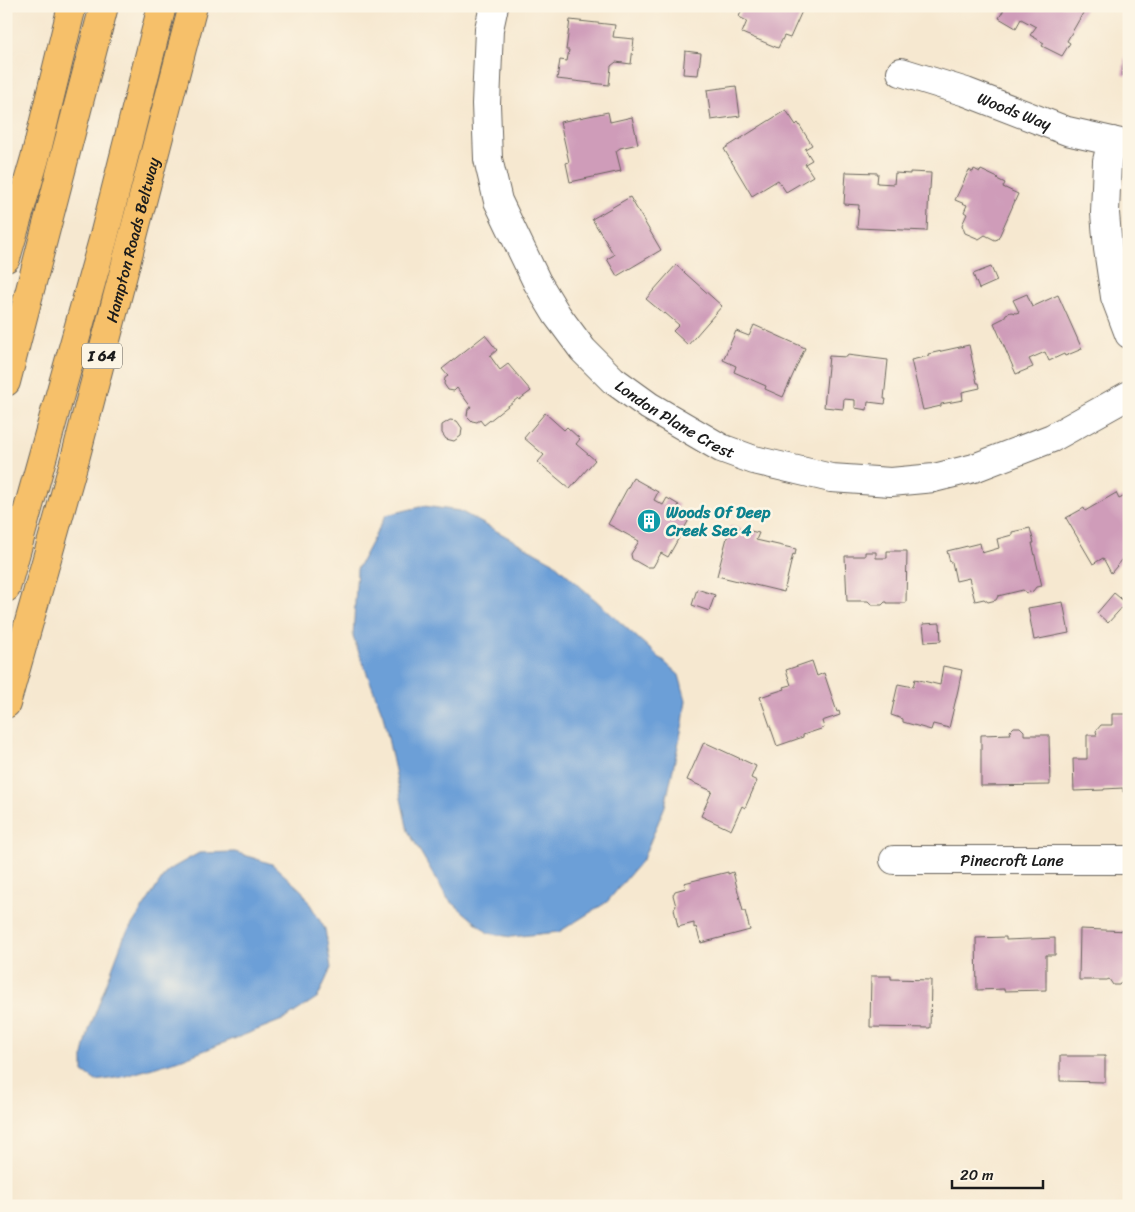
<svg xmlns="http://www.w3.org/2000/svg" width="1135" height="1212" font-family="Sriracha,sans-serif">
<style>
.water{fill:#6c9fd7;stroke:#445e7a}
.building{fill:#cf9cb9}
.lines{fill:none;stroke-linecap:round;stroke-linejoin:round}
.street-casing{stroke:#68635b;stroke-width:30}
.highway-casing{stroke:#68635b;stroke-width:30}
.street{stroke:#fff;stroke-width:28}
.highway{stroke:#f6c06b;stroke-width:28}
.labels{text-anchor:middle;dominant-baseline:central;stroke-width:5;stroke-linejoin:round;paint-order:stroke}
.shield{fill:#fcf5e5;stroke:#5f5d58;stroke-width:1}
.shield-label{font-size:15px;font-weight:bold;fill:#1c1c1c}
.street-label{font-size:16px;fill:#1c1c1c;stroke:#fcf5e5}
.culture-label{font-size:16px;font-weight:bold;fill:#0d838f;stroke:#fcf5e5;text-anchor:start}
</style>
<rect width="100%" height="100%" fill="#fcf5e5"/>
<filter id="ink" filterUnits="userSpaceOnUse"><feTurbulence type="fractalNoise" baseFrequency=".02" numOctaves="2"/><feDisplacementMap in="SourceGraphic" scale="10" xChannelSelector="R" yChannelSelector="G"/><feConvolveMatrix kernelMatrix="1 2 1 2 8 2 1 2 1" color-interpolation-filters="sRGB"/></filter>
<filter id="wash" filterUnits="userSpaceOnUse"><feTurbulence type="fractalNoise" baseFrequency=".0096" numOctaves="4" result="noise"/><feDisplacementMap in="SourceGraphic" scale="20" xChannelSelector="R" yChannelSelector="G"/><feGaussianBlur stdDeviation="1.12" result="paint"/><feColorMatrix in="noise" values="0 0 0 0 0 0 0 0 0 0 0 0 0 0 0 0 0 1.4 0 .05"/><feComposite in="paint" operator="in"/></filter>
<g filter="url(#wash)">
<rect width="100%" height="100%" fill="#f6e8d0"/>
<g class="water">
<polygon points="424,506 460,511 553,562 679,675 686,700 683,723 665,806 643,859 607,902 559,932 511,937 488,933 448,899 408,831 383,715 353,637 357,569 386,515"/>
<polygon points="235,852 272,864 302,891 325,929 331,968 318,997 285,1019 180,1060 122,1077 96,1081 83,1072 83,1055 89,1030 124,937 167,871 199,853"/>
</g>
<g id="blocks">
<g class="building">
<polygon points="743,6 801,6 799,9 802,11 790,38 784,36 778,48 742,33 747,21 739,17"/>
<polygon points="1006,6 1087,6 1067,41 1070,43 1062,56 1042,46 1044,43 1030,35 1036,27 1021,19 1016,28 999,18"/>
<polygon points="570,20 615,25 613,37 634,39 631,64 616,62 611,66 609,85 557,79 560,60 567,61 569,50 566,50"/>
<polygon points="1128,38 1129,38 1129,76 1122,75"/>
<polygon points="685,51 701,53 698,75 683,74"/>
<polygon points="736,86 740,116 711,120 707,90"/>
<polygon points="786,110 796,125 798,123 812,145 805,149 812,160 805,164 813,176 786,192 778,180 752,196 724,149"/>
<polygon points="608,112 610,122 632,117 638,144 620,148 616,151 621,171 570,182 566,163 569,162 560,122"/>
<polygon points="974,169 980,172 981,170 998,178 997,179 1005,183 1003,187 1018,194 998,239 995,240 985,235 979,239 965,233 962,225 967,214 964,212 967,205 955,200 969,170 973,172"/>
<polygon points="846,172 878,173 877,183 894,184 895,173 910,174 910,172 931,173 930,189 929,189 927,231 857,228 859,205 844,204"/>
<polygon points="630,197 661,250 617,276 607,259 614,255 592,219"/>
<polygon points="676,265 722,306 688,345 673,331 679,325 665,313 664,314 646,299"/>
<polygon points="991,267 997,281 979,289 973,274"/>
<polygon points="1027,294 1032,307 1058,295 1082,349 1065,356 1064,354 1049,361 1045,352 1029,359 1033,367 1016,374 994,323 1004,318 1006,314 1011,312 1016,313 1019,312 1013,300"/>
<polygon points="754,325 805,348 783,397 765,389 766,386 734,372 736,366 723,360 736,331 749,336"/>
<polygon points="485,335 497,350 490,356 500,370 508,364 531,391 519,400 518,398 484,425 480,420 477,422 472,421 467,416 468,409 471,407 457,388 454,391 448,390 444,384 445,378 448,376 442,369"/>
<polygon points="969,345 977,383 979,383 980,388 962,392 963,400 941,404 941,406 923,410 911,360 929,356 928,354"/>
<polygon points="847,355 888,360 884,399 886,399 885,404 868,402 867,410 855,408 855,400 844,399 843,409 824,407 829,356 847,357"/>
<polygon points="545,413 564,430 567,427 580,439 576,444 595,460 570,489 538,462 544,455 524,438"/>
<polygon points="450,420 457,421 462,428 461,436 454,441 446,439 442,433 442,425"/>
<polygon points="633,478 658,492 654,500 663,505 667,498 679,505 676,510 690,518 668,557 661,553 653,567 646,567 632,559 631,554 639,541 608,524"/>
<polygon points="1116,493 1119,499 1129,494 1129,544 1125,546 1129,552 1111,573 1103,558 1093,564 1066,518 1084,508 1085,511"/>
<polygon points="730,526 759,533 756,540 796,549 795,555 793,554 784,592 717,576"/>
<polygon points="1030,528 1034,543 1032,543 1042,586 1036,587 1033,591 1027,593 1023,590 998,596 996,600 988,602 984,599 975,601 969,578 956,581 952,562 950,562 947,551 980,543 982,553 999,548 997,539 1012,535 1012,532"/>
<polygon points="887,551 907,551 906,603 887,603 887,602 885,602 882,605 872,605 868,601 847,601 845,556 865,556 865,552 876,552 876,558 887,558"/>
<polygon points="697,589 715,595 709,611 692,605"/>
<polygon points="1114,593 1126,603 1108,623 1097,613"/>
<polygon points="1063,602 1069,633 1034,640 1028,608"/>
<polygon points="940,623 941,641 925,642 923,624"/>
<polygon points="812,661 817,676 824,673 837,712 839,711 840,715 822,721 824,728 803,735 803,737 777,746 760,697 785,689 784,687 791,685 786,670"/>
<polygon points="943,666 962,670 958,690 949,728 933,724 931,730 903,722 903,719 891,715 898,684 913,687 915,679 940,685"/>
<polygon points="1112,714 1129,714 1129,792 1123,792 1123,788 1104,789 1104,790 1074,791 1073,759 1087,759 1087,735 1097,735 1096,731 1101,725 1112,725"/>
<polygon points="1014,727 1020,727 1024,731 1024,735 1049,735 1050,785 981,786 981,735 1011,734 1010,731"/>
<polygon points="704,742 756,766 751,778 757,781 745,808 742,806 731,830 701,816 712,791 687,780"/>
<polygon points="728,872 728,874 733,872 743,911 745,911 750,930 701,943 696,927 694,928 694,923 678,927 674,909 676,906 673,895 675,891 686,888 684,883"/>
<polygon points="1080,929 1129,931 1129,980 1123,980 1119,985 1113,985 1109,979 1107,980 1079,980"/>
<polygon points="1006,937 1006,940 1055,938 1055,955 1046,955 1046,990 1004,991 1004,989 977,990 976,938"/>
<polygon points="871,976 891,976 891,979 931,980 930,1028 870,1027"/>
<polygon points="1060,1056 1105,1056 1105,1082 1060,1081"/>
</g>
</g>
</g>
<g filter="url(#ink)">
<use href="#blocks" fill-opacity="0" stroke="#68635b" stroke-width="1"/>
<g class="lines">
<g class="street-casing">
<g id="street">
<path id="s1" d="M494,6L489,29L486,104L488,159L498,201L537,282L557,315L583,350L613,380L649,406L721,448L754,460L831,478L891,482L934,478L974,468L1052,438L1129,395"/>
<path id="s2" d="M901,72L966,92L1067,131L1129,145"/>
<polyline points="1112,141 1107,161 1105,213 1108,249 1115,297 1129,334"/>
<path id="s3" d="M894,860H1129"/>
</g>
</g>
<g class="highway-casing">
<g id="highway">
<polyline points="6,258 35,158 72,6"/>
<polyline points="6,382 104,6"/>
<polyline points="6,588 103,240 162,6"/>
<path id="s4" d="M6,704L76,455L193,6"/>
</g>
</g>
<use href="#street" class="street"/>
<use href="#highway" class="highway"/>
</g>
</g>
<defs>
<g id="building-disc" transform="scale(1.25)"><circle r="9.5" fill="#0f9aa8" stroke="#fcf5e5"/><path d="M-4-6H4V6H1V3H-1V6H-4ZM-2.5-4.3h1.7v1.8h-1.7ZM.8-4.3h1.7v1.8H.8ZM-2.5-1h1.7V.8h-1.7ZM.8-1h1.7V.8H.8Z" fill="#fff"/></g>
</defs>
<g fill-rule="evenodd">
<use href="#building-disc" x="649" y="521"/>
</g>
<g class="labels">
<rect class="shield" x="82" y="343.5" width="40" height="25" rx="4"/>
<g class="shield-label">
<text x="102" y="356">I 64</text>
</g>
<g class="street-label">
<text stroke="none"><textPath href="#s2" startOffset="120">Woods Way</textPath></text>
<text stroke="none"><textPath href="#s4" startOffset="481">Hampton Roads Beltway</textPath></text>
<text stroke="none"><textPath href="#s1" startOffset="485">London Plane Crest</textPath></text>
<text stroke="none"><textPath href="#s3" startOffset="118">Pinecroft Lane</textPath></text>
</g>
<g class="culture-label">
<text x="666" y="512">Woods Of Deep<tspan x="666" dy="18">Creek Sec 4</tspan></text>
</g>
</g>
<rect width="1135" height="1212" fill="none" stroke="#fcf5e5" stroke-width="25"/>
<path d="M952 1180v8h91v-8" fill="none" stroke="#1c1c1c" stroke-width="2.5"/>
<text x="960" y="1180" font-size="15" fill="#1c1c1c" stroke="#fcf5e5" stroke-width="4" paint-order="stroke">20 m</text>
</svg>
